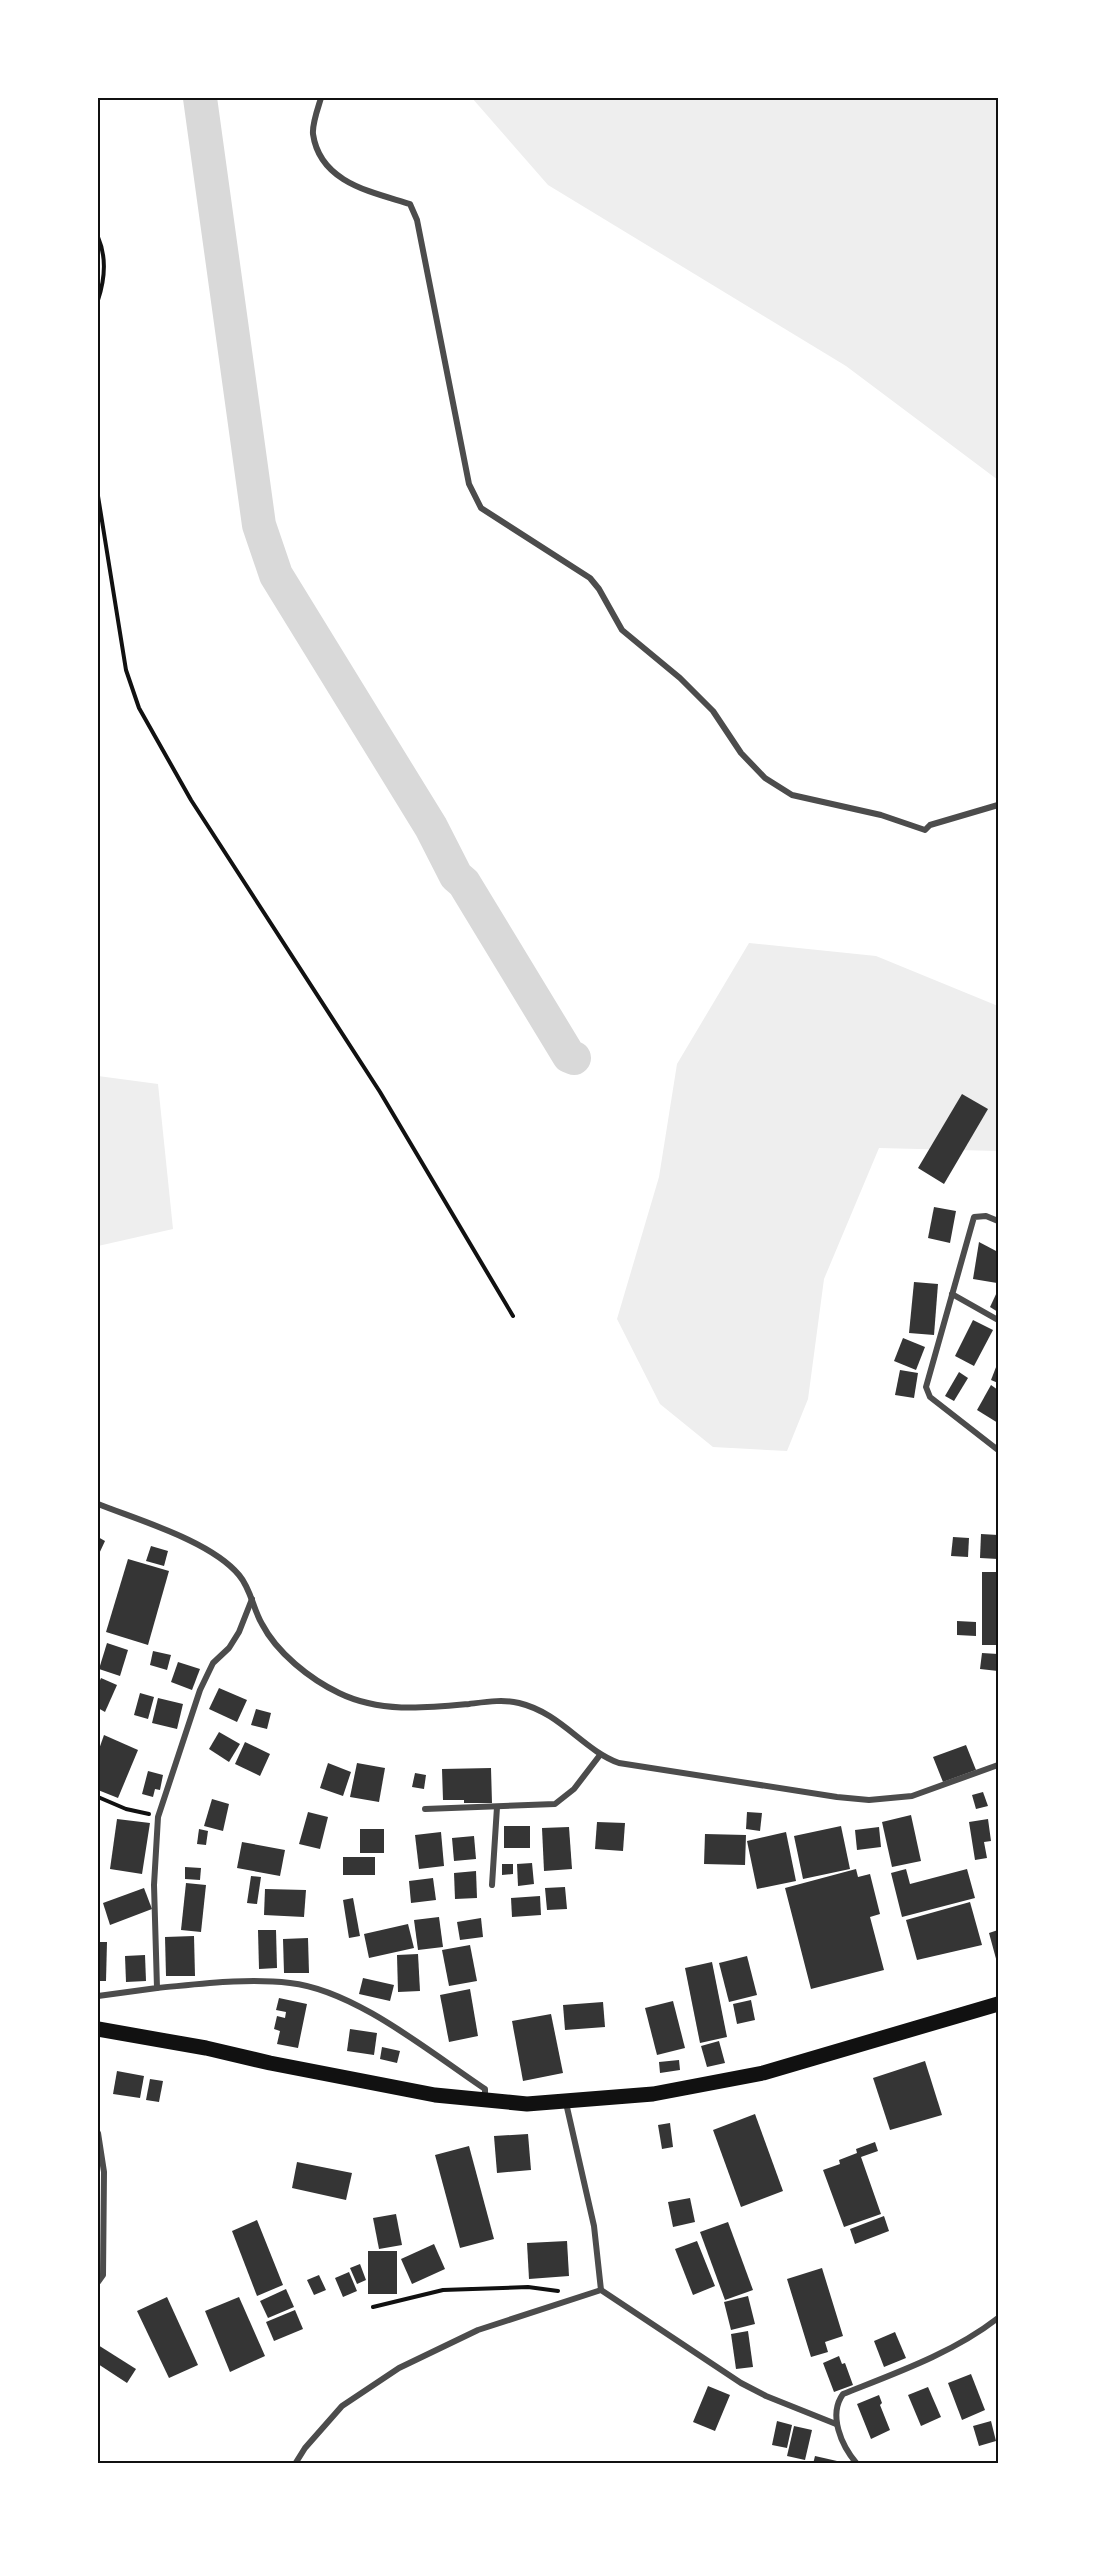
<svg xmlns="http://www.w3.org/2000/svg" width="1096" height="2561" font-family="Overpass,sans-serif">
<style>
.green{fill:#eee}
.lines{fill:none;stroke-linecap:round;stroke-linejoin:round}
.river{stroke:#d9d9d9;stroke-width:34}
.building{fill:#353535}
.path{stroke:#111;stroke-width:4}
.minor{stroke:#4c4c4c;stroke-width:6}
.trunk{stroke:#111;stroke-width:15}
.neatline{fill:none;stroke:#111;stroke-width:2}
</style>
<rect width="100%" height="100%" fill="#fff"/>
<g class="green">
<polygon points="472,98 998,98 998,480 846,366 548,185"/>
<polygon points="749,943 876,956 998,1006 998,1151 879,1148 824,1279 808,1399 787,1451 713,1447 660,1404 617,1319 659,1177 677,1064"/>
<polygon points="98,1076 158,1084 173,1229 98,1246"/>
</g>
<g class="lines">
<polyline class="river" points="200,98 259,525 276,575 431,827 456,876 464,883 569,1056 574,1058"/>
</g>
<g class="building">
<polygon points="962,1094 988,1109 944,1184 918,1168"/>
<polygon points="934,1207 956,1211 950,1243 928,1238"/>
<polygon points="979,1242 998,1252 997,1283 973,1279"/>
<polygon points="914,1282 938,1284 934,1335 909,1333"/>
<polygon points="998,1290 998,1312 990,1307"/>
<polygon points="973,1320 993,1330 974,1366 955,1356"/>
<polygon points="903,1338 925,1347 916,1370 894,1361"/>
<polygon points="998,1362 998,1383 991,1380"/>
<polygon points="900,1370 918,1373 914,1398 895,1395"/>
<polygon points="959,1372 968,1378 954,1401 945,1396"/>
<polygon points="991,1385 998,1390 998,1423 977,1410"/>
<polygon points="981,1534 998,1535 998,1559 980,1558"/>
<polygon points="98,1537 105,1541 98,1556"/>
<polygon points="953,1537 969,1538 968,1557 951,1556"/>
<polygon points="151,1546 168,1551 164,1566 146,1561"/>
<polygon points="128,1559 169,1571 148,1645 106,1632"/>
<rect x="982" y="1572" width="16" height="73"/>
<polygon points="957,1621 976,1622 976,1636 957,1635"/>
<polygon points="107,1643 128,1650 120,1676 99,1669"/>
<polygon points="153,1651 171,1655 167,1670 150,1665"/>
<polygon points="982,1653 998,1654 998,1671 980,1669"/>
<polygon points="178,1662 200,1669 192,1690 171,1682"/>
<polygon points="101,1678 117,1685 105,1712 98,1708 98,1685"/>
<polygon points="219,1688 247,1700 237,1722 209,1709"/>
<polygon points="140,1693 154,1697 148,1719 134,1715"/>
<polygon points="158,1698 183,1704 177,1729 152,1723"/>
<polygon points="256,1709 271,1713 267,1729 251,1725"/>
<polygon points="219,1732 240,1744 229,1762 209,1749"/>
<polygon points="104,1735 138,1750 118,1798 98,1790 98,1752"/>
<polygon points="245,1742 270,1754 260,1776 235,1764"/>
<polygon points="966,1745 976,1770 943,1782 933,1757"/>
<polygon points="328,1763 351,1772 343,1796 320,1788"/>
<polygon points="357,1763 385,1768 379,1802 350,1797"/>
<polygon points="491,1768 492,1803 464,1803 464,1800 443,1800 442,1769"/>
<polygon points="148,1771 163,1775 160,1790 155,1789 153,1797 142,1794"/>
<polygon points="415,1773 426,1775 424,1789 412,1787"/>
<polygon points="983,1792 988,1806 976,1809 972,1795"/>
<polygon points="212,1799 229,1804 223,1831 204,1826"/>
<polygon points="308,1812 328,1817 320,1849 299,1844"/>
<polygon points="747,1812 762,1813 760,1831 746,1829"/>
<polygon points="911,1815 921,1861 892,1867 882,1822"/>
<polygon points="117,1819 150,1823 142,1874 110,1869"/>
<polygon points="988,1819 991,1841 984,1842 987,1858 975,1860 969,1822"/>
<polygon points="597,1822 625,1823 623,1851 595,1849"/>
<rect x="504" y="1826" width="26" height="22"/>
<polygon points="841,1826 850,1869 803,1879 794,1836"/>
<polygon points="569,1827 572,1869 544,1871 542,1828"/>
<polygon points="879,1827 881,1847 857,1850 855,1830"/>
<polygon points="199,1829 208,1831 206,1845 197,1844"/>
<rect x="360" y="1829" width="24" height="24"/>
<polygon points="441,1832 444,1866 419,1869 415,1835"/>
<polygon points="786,1832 796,1881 757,1889 747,1841"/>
<polygon points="705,1834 746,1835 745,1865 704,1864"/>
<polygon points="474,1836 476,1859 454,1861 452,1838"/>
<polygon points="242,1842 285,1850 280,1876 237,1868"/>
<rect x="343" y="1857" width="32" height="18"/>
<polygon points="532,1863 534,1884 518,1886 517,1864"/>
<polygon points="502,1864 513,1864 513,1874 502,1875"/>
<polygon points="185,1867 201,1868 200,1880 185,1879"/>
<polygon points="856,1869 858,1877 870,1874 880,1914 870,1917 884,1970 811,1989 785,1888"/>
<polygon points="906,1869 910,1884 967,1869 975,1898 902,1917 891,1873"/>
<polygon points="476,1871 477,1898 455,1899 454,1873"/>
<polygon points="251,1876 261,1877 257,1904 247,1903"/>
<polygon points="433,1878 436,1900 411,1903 409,1881"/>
<polygon points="186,1883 206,1885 201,1932 181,1930"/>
<polygon points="565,1887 567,1909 547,1910 545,1888"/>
<polygon points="144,1888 152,1909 110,1925 103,1903"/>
<polygon points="265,1889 306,1890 304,1917 264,1915"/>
<polygon points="540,1896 541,1915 512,1917 511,1898"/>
<polygon points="353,1898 360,1936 349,1938 343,1900"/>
<polygon points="970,1902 982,1945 917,1960 906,1920"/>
<polygon points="439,1917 443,1947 418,1950 414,1920"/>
<polygon points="481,1918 483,1937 460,1940 457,1922"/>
<polygon points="408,1924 414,1948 369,1958 364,1934"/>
<polygon points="258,1930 276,1930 277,1968 259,1969"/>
<polygon points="998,1930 998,1966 989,1933"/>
<polygon points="194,1936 195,1976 166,1976 165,1937"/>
<polygon points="308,1938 309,1973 284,1973 283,1939"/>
<polygon points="98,1942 107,1942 106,1981 98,1981"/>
<polygon points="470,1945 477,1981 449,1986 442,1950"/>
<polygon points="418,1954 420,1991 398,1992 397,1955"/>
<polygon points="145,1955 146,1981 126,1982 125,1956"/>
<polygon points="747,1956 757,1995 729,2002 719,1963"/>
<polygon points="712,1962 727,2037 700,2043 685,1968"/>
<polygon points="363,1978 394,1985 390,2001 359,1994"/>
<polygon points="470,1989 478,2036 449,2042 440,1995"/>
<polygon points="279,1998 307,2004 298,2048 277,2044 280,2031 274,2029 277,2016 285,2018 286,2012 276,2010"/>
<polygon points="751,2000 755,2020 737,2024 733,2004"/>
<polygon points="673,2001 685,2048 657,2055 645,2008"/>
<polygon points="603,2002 605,2027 565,2030 563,2005"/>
<polygon points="551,2014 563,2073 523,2081 512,2021"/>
<polygon points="350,2029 377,2033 374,2055 347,2051"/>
<polygon points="719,2041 725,2063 707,2067 701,2046"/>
<polygon points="382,2047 400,2051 397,2063 380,2059"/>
<polygon points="679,2060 680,2070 660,2073 659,2062"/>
<polygon points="925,2061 942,2115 890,2130 873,2078"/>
<polygon points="117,2071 144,2076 140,2098 113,2094"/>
<polygon points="150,2079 163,2081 159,2102 146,2100"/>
<polygon points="755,2114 783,2191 741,2207 713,2130"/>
<polygon points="670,2123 673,2147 662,2149 658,2125"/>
<polygon points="528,2134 531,2170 497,2173 494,2136"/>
<polygon points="875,2142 878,2151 861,2157 881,2214 844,2227 823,2170 840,2164 839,2160 857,2153 856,2149"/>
<polygon points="469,2146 494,2239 460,2248 435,2155"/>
<polygon points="297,2162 352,2173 346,2200 292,2188"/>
<polygon points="690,2198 695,2222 673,2227 668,2202"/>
<polygon points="396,2214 402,2245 379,2249 373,2218"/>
<polygon points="884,2216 889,2231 855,2244 850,2229"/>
<polygon points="257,2220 283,2285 257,2296 232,2231"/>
<polygon points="728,2222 753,2290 725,2300 700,2232"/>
<polygon points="567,2241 569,2276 529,2279 527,2243"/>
<polygon points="697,2241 715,2286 693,2295 675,2249"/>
<polygon points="434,2244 445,2269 412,2284 401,2259"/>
<rect x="368" y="2251" width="29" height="43"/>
<polygon points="360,2264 366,2280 357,2284 350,2268"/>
<polygon points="822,2268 843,2336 825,2342 828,2352 811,2357 787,2279"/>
<polygon points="349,2272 357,2291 343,2297 335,2278"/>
<polygon points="319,2275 326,2290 314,2295 307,2280"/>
<polygon points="286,2289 294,2307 268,2318 260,2301"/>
<polygon points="748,2296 755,2324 731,2330 724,2302"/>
<polygon points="167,2297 198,2365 169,2378 137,2311"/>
<polygon points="239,2297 265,2356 230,2372 205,2311"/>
<polygon points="295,2310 303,2329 274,2341 266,2322"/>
<polygon points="748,2331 753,2367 736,2369 731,2334"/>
<polygon points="895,2332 906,2358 884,2367 874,2341"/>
<polygon points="98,2345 136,2369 127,2383 98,2364"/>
<polygon points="839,2356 842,2364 845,2363 853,2385 834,2392 823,2363"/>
<polygon points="971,2374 985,2410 962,2420 948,2383"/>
<polygon points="708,2386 730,2395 715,2431 693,2422"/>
<polygon points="928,2387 941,2417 921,2426 908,2395"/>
<polygon points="879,2395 882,2403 880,2405 890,2430 871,2439 857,2404"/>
<polygon points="777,2421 792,2425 787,2448 772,2445"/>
<polygon points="991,2421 996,2441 979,2446 973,2426"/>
<polygon points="794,2426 812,2430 805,2460 787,2456"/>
<polygon points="815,2456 837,2461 836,2464 813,2464"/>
</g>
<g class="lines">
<g class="path">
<path d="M98,237C107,258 105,279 98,300"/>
<polyline points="98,496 126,670 139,708 191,800 380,1092 513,1316"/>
<polyline points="98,1797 126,1809 149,1814"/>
<polyline points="373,2307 443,2290 528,2287 558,2291"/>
</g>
<g class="minor">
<path d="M321,98C318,108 312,124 313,134C320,183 372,192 410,204L417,220L469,484L481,508L590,578L599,589L622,630L680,678L713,711L741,753L765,778L792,795L881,815L925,830L930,825L998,805"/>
<polyline points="998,1221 986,1216 974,1217 926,1387 930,1397 998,1450"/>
<polyline points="952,1294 998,1320"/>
<path d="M98,1504C138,1520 211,1541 239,1575C251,1589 253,1609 262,1624C277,1653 310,1679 339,1693C380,1713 426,1708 469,1704C485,1702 503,1699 519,1703C561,1713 583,1750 619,1763L837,1797L869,1800L912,1796L998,1765"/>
<polyline points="425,1809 555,1804 574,1789 600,1755"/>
<polyline points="492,1885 497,1807"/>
<path d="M157,1988C201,1984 246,1978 290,1983C355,1990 431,2053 485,2089V2101"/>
<polyline points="98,1996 157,1988 154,1885 158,1817 200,1690 213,1663 229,1648 239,1632 252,1599"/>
<polyline points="566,2103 594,2226 601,2290"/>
<polyline points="98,2133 104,2172 103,2275 98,2282"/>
<polyline points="295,2464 305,2448 342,2406 399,2368 478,2330 601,2290 741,2383 766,2396 836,2424"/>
<path d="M857,2464C841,2445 828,2415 843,2394C896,2373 953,2353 998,2318"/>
</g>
<polyline class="trunk" points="98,2029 206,2048 270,2063 435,2095 527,2104 653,2094 763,2073 998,2004"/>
</g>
<rect width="1096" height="2561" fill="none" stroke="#ffffff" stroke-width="198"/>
<rect x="99" y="99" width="898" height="2363" class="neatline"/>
</svg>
